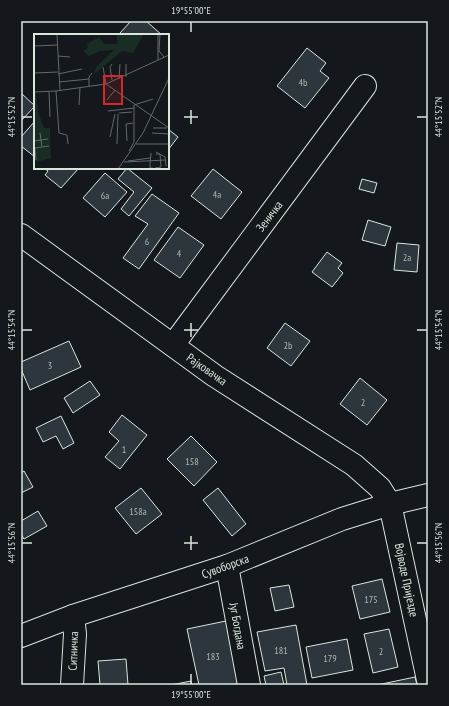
<svg xmlns="http://www.w3.org/2000/svg" width="449" height="706" font-family="'PT Sans Narrow',sans-serif">
<style>
.building{fill:#2c363c;stroke:#d8e6dc}
.lines{fill:none;stroke-linecap:round;stroke-linejoin:round}
.minor-casing{stroke:#d8e6dc;stroke-width:24}
.major-casing{stroke:#d8e6dc;stroke-width:24}
.minor{stroke:#14181c;stroke-width:22}
.major{stroke:#14181c;stroke-width:22}
.ticks{fill:none;stroke:#d8e6dc;stroke-width:1.5}
.labels{text-anchor:middle;dominant-baseline:central;stroke-width:3;stroke-linejoin:round;paint-order:stroke}
.number-label{font-size:10px;fill:#adbab4}
.street-label{font-size:12px;fill:#d8e6dc;stroke:#14181c}
.inset-road{fill:none;stroke:#626a69;stroke-width:1}
.view{fill:#d62828;fill-opacity:0.15;stroke:#d62828;stroke-width:2}
.inset-edge{fill:none;stroke:#d8e6dc;stroke-width:2}
.neatline{fill:none;stroke:#d8e6dc;stroke-width:1.5}
.ticks-label{font-size:10px;text-anchor:middle;fill:#d8e6dc}
</style>
<rect width="100%" height="100%" fill="#14181c"/>
<g class="building">
<polygon points="131,21 146,21 162,35 123,35 120,33"/>
<polygon points="307,48 326,63 320,71 329,78 305,108 277,86"/>
<polygon points="21,93 35,106 21,121"/>
<polygon points="35,121 35,157 21,146 21,137"/>
<polygon points="168,129 178,137 168,150"/>
<polygon points="44,168 79,168 61,188 45,175 48,171"/>
<polygon points="127,168 152,188 129,216 121,209 134,192 118,179"/>
<polygon points="213,169 242,192 221,219 191,196"/>
<polygon points="105,173 127,192 105,217 83,198"/>
<polygon points="362,179 377,183 374,193 359,189"/>
<polygon points="152,194 179,213 139,269 123,258 148,224 135,216"/>
<polygon points="368,220 391,227 385,246 362,240"/>
<polygon points="178,227 204,245 180,278 154,260"/>
<polygon points="397,243 419,245 417,272 394,270"/>
<polygon points="327,252 342,263 338,268 343,273 332,287 312,272"/>
<polygon points="285,323 310,341 291,366 267,348"/>
<polygon points="69,341 81,367 30,390 21,369 21,362"/>
<polygon points="360,378 387,400 367,425 340,404"/>
<polygon points="90,381 100,395 73,413 64,398"/>
<polygon points="122,415 147,435 120,469 105,457 119,441 109,432"/>
<polygon points="61,416 74,443 63,449 56,436 43,442 36,428"/>
<polygon points="191,436 217,462 194,486 167,459"/>
<polygon points="24,471 33,487 21,493 21,473"/>
<polygon points="141,488 162,514 136,534 115,508"/>
<polygon points="218,488 246,524 232,536 203,500"/>
<polygon points="38,511 47,526 24,539 21,534 21,521"/>
<polygon points="382,579 390,612 360,619 352,586"/>
<polygon points="289,585 294,607 275,611 270,588"/>
<polygon points="226,621 240,683 231,685 199,685 187,629"/>
<polygon points="296,625 307,685 287,685 284,668 265,671 257,632"/>
<polygon points="389,629 398,667 373,673 364,634"/>
<polygon points="347,639 353,670 312,678 306,647"/>
<polygon points="126,659 128,685 100,685 98,661"/>
<polygon points="281,672 284,685 266,685 264,676"/>
<polygon points="415,677 417,685 377,685"/>
<polygon points="191,681 192,685 171,685"/>
</g>
<g class="lines">
<g class="minor-casing">
<g id="minor">
<polyline points="173,345 365,86"/>
<polyline points="390,504 428,680"/>
<polyline points="227,566 249,685"/>
<polyline points="72,685 75,634 73,616"/>
</g>
</g>
<g class="major-casing">
<g id="major">
<polyline points="21,235 215,376 354,465 380,488 390,504"/>
<polyline points="21,636 73,616 227,566 342,519 390,504 428,495"/>
</g>
</g>
<use href="#minor" class="minor"/>
<use href="#major" class="major"/>
</g>
<path class="ticks" d="M191,22V32M191,110V124M22,117H32M184,117H198M417,117H427M191,323V337M22,330H32M184,330H198M417,330H427M191,536V550M22,543H32M184,543H198M417,543H427M191,674V684"/>
<g class="labels">
<g class="number-label">
<text x="303" y="82">4b</text>
<text x="217" y="194">4a</text>
<text x="105" y="195">6a</text>
<text x="147" y="241">6</text>
<text x="179" y="253">4</text>
<text x="407" y="257">2a</text>
<text x="288" y="345">2b</text>
<text x="50" y="365">3</text>
<text x="363" y="402">2</text>
<text x="124" y="449">1</text>
<text x="192" y="461">158</text>
<text x="138" y="511">158a</text>
<text x="371" y="599">175</text>
<text x="281" y="650">181</text>
<text x="381" y="651">2</text>
<text x="213" y="656">183</text>
<text x="330" y="658">179</text>
</g>
<g class="street-label">
<text transform="translate(269 216) rotate(-53)">Зеничка</text>
<text transform="translate(207 369) rotate(35)">Рајковачка</text>
<text transform="translate(225 566) rotate(-20)">Сувоборска</text>
<text transform="translate(407 580) rotate(78)">Војводе Пријезде</text>
<text transform="translate(238 626) rotate(80)">Југ Богдана</text>
<text transform="translate(73 651) rotate(-88)">Ситничка</text>
</g>
</g>
<g transform="translate(34 34)">
<rect width="135" height="135" fill="#14181c"/>
<path d="M82,0H110L99,19L88,17L60,40L63,32L80,16L66,17L55,22L49,17L54,14L53,10L65,3L70,10H84ZM0,58H2L4,78L10,94H16V104L17,124L2,128Z" fill="#1a2d24"/>
<path class="inset-road" d="M23,0L26,57M126,0L125,17L130,23M0,12L24,11M24,22L36,23M124,26V0M78,30L76,33L78,46M69,33L72,50M0,39L24,38M24,40L48,35M92,43V30M85,45L86,30M25,48L55,45M72,50L135,94M55,52V43L58,39M22,57L25,99L33,101L34,110M0,58L22,57L72,50L135,21M15,58L16,83M73,66L81,56M45,71L46,54M74,77L100,74M85,79L98,78M119,94H133M6,99L8,113M118,99L135,100M76,103L81,80M0,107L14,105M93,107L92,90L99,89M83,110L84,80M102,110H135M95,117L100,108V71L119,65M122,118L131,123L132,132M117,119L116,130V134H119M2,126L1,114L15,112M94,127L116,124M90,128L132,126M121,134L127,133L126,120H122M84,135L109,99L135,44"/>
<path class="view" d="M70,42H88V70H70Z"/>
<rect width="135" height="135" class="inset-edge"/>
</g>
<rect width="449" height="706" fill="none" stroke="#14181c" stroke-width="44"/>
<rect x="22" y="22" width="405" height="662" class="neatline"/>
<g class="ticks-label">
<text x="191" y="14">19°55'00"E</text>
<text transform="translate(438 117) rotate(-90)" y="4">44°15'52"N</text>
<text transform="translate(11 117) rotate(-90)" y="4">44°15'52"N</text>
<text transform="translate(438 330) rotate(-90)" y="4">44°15'54"N</text>
<text transform="translate(11 330) rotate(-90)" y="4">44°15'54"N</text>
<text transform="translate(11 543) rotate(-90)" y="4">44°15'56"N</text>
<text transform="translate(438 543) rotate(-90)" y="4">44°15'56"N</text>
<text x="191" y="698">19°55'00"E</text>
</g>
</svg>
